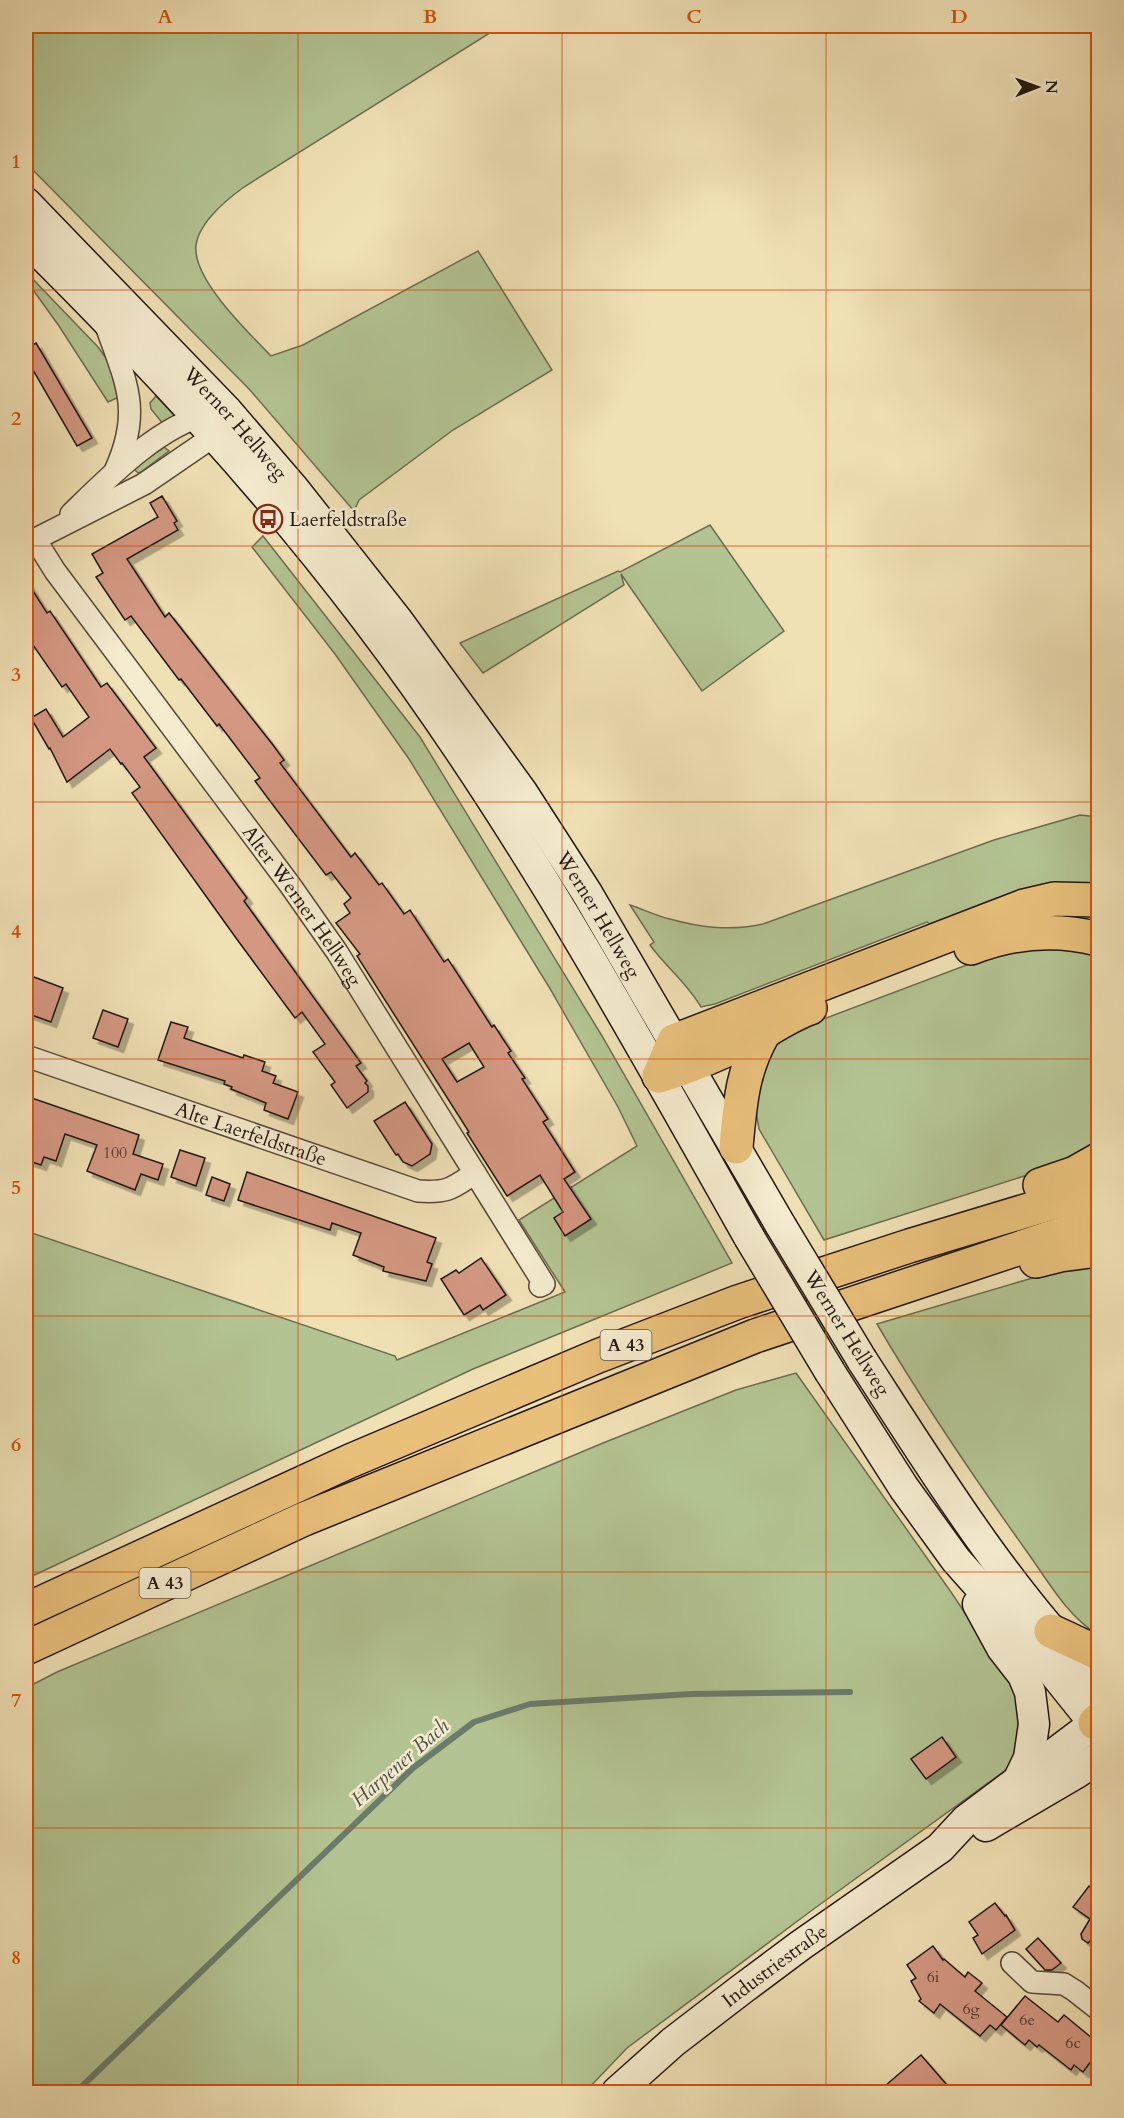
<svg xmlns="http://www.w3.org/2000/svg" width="1124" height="2118" font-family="Cardo,serif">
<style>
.green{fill:#b3c492;stroke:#6b6d50;stroke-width:1.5}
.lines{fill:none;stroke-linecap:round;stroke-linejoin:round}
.stream{stroke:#6a7b6c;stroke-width:6}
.building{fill:#d49882;stroke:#23160e;stroke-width:1.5;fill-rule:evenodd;filter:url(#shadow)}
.street-casing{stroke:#564938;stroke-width:24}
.secondary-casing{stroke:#23160e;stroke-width:33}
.highway-casing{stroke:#23160e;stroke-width:36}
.street{stroke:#f5eccf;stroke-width:21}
.secondary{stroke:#f5eccf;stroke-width:30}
.highway{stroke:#e8c07a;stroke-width:33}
.secondary-bridge-casing{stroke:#23160e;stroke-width:33;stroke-linecap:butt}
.secondary-bridge{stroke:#f5eccf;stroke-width:30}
.grid{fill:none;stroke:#d4520c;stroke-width:1.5;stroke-opacity:0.55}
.labels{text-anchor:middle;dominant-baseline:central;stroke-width:5;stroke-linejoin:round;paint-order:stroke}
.number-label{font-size:16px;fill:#4f362b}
.shield{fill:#f5eccf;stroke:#625648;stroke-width:1.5}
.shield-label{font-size:18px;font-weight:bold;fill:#23160e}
.street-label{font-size:20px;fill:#23160e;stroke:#f5eccf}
.poi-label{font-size:20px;fill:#23160e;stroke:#f5eccf;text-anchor:start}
.water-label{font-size:21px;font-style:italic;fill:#4d5145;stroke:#f5eccf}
.neatline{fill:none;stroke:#d4520c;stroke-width:2}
.grid-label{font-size:20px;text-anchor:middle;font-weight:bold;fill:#d4520c}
</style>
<defs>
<filter id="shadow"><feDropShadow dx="5.5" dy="5.5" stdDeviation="0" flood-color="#0004"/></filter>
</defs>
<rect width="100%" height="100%" fill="#f0e1b5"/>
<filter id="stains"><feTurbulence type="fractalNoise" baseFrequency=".00333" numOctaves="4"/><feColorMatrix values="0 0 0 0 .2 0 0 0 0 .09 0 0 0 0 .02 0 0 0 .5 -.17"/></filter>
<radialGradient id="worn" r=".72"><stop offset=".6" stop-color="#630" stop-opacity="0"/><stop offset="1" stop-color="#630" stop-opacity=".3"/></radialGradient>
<g class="green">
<path d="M26,26H501L244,187C226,200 193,227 196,252C199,285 248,332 271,356L303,345L478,251L552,370L453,430L359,500L354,511L250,390L26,163Z"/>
<polygon points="26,272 98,347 111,365 121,396 108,402 59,326 26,280"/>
<polygon points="156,396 175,416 164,425 151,409 150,403"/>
<polygon points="164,447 169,451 141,472 138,473 135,470 137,466"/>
<polygon points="710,525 784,631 702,691 621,574 624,585 483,673 460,643 618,571 620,572"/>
<polygon points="263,536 420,737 602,1036 732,1263 473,1369 26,1579 26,1231 395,1356 397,1360 565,1292 519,1220 637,1146 618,1107 549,987 409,759 335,654 252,547"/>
<path d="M1080,815L1098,817V889L997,898L930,924L927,922L715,1004L701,1007C687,983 666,967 650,945L654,942L630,905C643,909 656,916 670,919C702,928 731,931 763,924L994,840Z"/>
<polygon points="1017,946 1098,948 1098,1147 1068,1162 824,1240 759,1129 755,1106 766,1055 780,1041 797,1029"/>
<polygon points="690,1097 772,1229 759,1234 687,1098"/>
<path d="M1098,1263V1635C1066,1615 1047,1579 1025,1549C973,1476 922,1401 877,1324L1029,1279L1085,1265Z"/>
<polygon points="796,1373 951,1592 1004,1672 1018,1697 1018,1748 1006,1770 815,1908 627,2048 585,2092 26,2092 26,1688 57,1672 603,1443 736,1390"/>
</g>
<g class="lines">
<polyline class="stream" points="76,2092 413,1768 474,1722 530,1704 691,1694 850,1692"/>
</g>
<g class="building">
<polygon points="36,343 92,438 77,446 26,358 26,349"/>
<path d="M162,496L177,521L174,523L178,530L127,559L165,617L169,613L273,745L284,760L280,763L351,857L355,853L379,885L382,883L404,914L410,910L444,962L448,959L492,1027L494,1025L503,1039L511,1051L508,1053L525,1078L522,1079L548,1119L543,1122L575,1172L564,1179L591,1219L565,1236L554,1218L563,1212L540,1175L507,1196L467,1133L469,1132L357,956L360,954L336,923L350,913L344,904L351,898L331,872L326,875L276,809L255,781L260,778L219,724L217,726L181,679L179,680L131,616L125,620L96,577L103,573L92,554L158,517L150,503ZM469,1043L484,1067L457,1082L442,1059Z"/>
<polygon points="26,580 47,613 50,611 101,687 107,683 156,748 144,757 238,886 247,898 244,901 361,1063 356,1066 367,1081 365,1083 368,1086 368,1092 347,1108 331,1085 335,1082 313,1052 325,1044 302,1012 295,1018 236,938 132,793 140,787 122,763 121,764 110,749 67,782 50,748 49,749 31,718 46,709 63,737 89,717 66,684 62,687 31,642 26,646"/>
<polygon points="26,974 63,988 51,1022 26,1013"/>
<polygon points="103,1010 128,1019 118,1047 93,1038"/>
<polygon points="171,1022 188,1027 184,1038 243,1058 244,1055 265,1062 262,1071 276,1076 273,1083 298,1092 288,1119 264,1110 266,1103 231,1089 232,1087 224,1084 225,1081 158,1060"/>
<polygon points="26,1096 139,1135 133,1154 163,1164 158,1180 141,1174 135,1190 87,1171 97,1145 65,1134 56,1161 44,1157 41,1165 26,1160"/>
<polygon points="405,1102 432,1144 430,1154 412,1166 403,1162 398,1154 396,1155 374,1121"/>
<polygon points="180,1150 205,1158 196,1186 171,1177"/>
<polygon points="247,1172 436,1238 427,1262 432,1264 426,1281 383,1271 384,1267 353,1255 361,1233 332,1223 330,1230 238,1200"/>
<polygon points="212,1177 230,1184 224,1201 206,1195"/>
<polygon points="481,1258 506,1295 483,1310 480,1305 464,1315 441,1279 456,1270 459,1273"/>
<polygon points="942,1737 956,1757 926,1779 911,1759"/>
<polygon points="1089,1886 1098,1893 1098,1933 1088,1943 1082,1939 1081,1934 1090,1919 1073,1907"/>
<polygon points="995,1903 1005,1916 1006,1915 1015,1930 982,1954 973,1938 978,1935 969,1922"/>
<polygon points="1038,1938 1061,1963 1052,1970 1045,1970 1026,1949"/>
<polygon points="933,1946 943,1960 944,1959 965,1977 968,1972 982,1983 975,1991 1007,2017 996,2030 990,2025 980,2036 940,2004 934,2013 919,2001 921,1999 911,1981 916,1978 907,1965"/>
<polygon points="1025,1996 1058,2022 1064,2015 1098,2043 1098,2052 1083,2072 1074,2065 1071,2070 1039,2045 1037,2047 1029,2040 1025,2045 1001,2025"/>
<polygon points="921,2055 953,2092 878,2092 907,2067"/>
</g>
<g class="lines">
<g class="street-casing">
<g id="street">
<path d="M106,326C127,384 142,412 115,471"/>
<path d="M71,514C107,479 160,424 210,414"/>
<path id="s1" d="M35,539L55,571L290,885L337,952L544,1284L540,1286"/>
<polyline points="26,544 144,484 214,436 220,425"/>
<path id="s2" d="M26,1056L418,1191C448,1193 451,1189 475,1173"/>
<polyline points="1012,1963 1032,1982 1064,1984 1075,1991 1098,2009"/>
</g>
</g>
<g class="secondary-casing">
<g id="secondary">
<path id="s3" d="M26,203L227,411L294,489L398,621L522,792L587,893L781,1226"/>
<path d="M26,239C147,359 263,483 366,619C513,812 630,1026 749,1237"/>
<path d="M862,1360C934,1471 1005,1587 1098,1682"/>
<polyline points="830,1372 904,1488 956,1560 1029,1642 1098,1728"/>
<polyline points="978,1604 1002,1648 1023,1675 1030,1692 1034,1724 1029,1758 1018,1781"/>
<polyline points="986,1826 1078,1772 1098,1758"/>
<path id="s4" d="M617,2092L673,2042L742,1989L801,1945L940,1848L966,1820L1095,1723"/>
</g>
</g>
<g class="highway-casing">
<g id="highway">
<path d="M971,948C1012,932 1056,928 1098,939"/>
<polyline points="659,1076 674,1041 1024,906 1054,899 1098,900"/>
<path d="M659,1076C696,1065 730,1049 764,1032C779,1023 793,1014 810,1008"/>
<path d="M736,1147C740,1104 742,1069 765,1031"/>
<polyline points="1040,1185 1075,1173 1098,1160"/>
<polyline points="1036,1261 1060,1255 1098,1250"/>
<polyline points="26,1610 350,1461 598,1356 738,1302 909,1246 1098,1189"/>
<polyline points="1051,1631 1098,1653"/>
<polyline points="26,1648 304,1519 755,1336 1098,1222"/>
<polyline points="1095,1723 1098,1720"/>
</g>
</g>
<use href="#street" class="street"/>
<use href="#secondary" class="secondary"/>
<use href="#highway" class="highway"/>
<g class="secondary-bridge-casing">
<g id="secondary-bridge">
<polyline points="781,1226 862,1360"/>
<polyline points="749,1237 830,1372"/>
</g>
</g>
<use href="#secondary-bridge" class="secondary-bridge"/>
</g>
<path class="grid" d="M298,26V2092M562,26V2092M826,26V2092M26,290H1098M26,546H1098M26,802H1098M26,1059H1098M26,1316H1098M26,1572H1098M26,1828H1098"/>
<defs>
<g id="bus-ring" transform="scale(1.5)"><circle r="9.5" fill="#f5eccf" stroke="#8f2418" stroke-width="1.5"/><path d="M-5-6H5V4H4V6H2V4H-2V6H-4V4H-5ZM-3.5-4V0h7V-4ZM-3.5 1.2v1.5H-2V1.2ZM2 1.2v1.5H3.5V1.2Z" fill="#8f2418"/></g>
</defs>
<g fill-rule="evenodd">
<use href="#bus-ring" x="268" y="519"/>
</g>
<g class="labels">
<g class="number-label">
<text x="115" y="1153">100</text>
<text x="933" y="1977">6i</text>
<text x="971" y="2009">6g</text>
<text x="1027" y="2020">6e</text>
<text x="1073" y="2043">6c</text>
</g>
<g class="shield">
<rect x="600.5" y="1330" width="51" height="30" rx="4.5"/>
<rect x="139.5" y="1568" width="51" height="30" rx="4.5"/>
</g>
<g class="shield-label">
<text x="626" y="1345">A 43</text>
<text x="165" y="1583">A 43</text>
</g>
<g class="street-label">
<text stroke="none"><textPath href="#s3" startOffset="304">Werner Hellweg</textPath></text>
<text stroke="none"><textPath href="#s1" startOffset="454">Alter Werner Hellweg</textPath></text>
<text stroke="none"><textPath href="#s3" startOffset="916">Werner Hellweg</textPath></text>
<text stroke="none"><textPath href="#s2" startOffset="238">Alte Laerfeldstraße</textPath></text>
<text transform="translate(847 1333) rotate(58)">Werner Hellweg</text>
<text stroke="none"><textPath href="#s4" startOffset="202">Industriestraße</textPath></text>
</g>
<g class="poi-label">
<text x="289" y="519">Laerfeldstraße</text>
</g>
<g class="water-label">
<text transform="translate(400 1763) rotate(-41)">Harpener Bach</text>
</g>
</g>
<rect width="1124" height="2118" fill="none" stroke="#f0e1b5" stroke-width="66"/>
<g transform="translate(1037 87) rotate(89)" stroke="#f5eccf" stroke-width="4.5" paint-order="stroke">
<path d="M0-4.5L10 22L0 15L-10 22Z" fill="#23160e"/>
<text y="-9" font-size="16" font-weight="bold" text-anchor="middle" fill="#23160e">N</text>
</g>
<rect x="33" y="33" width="1058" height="2052" class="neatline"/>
<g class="grid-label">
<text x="165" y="23">A</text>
<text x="430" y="23">B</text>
<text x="694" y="23">C</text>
<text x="959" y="23">D</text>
<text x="16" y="168">1</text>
<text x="16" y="425">2</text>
<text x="16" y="681">3</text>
<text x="16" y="938">4</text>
<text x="16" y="1194">5</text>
<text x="16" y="1451">6</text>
<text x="16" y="1707">7</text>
<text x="16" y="1964">8</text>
</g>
<rect width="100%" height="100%" filter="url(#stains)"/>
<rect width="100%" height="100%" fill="url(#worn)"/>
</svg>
